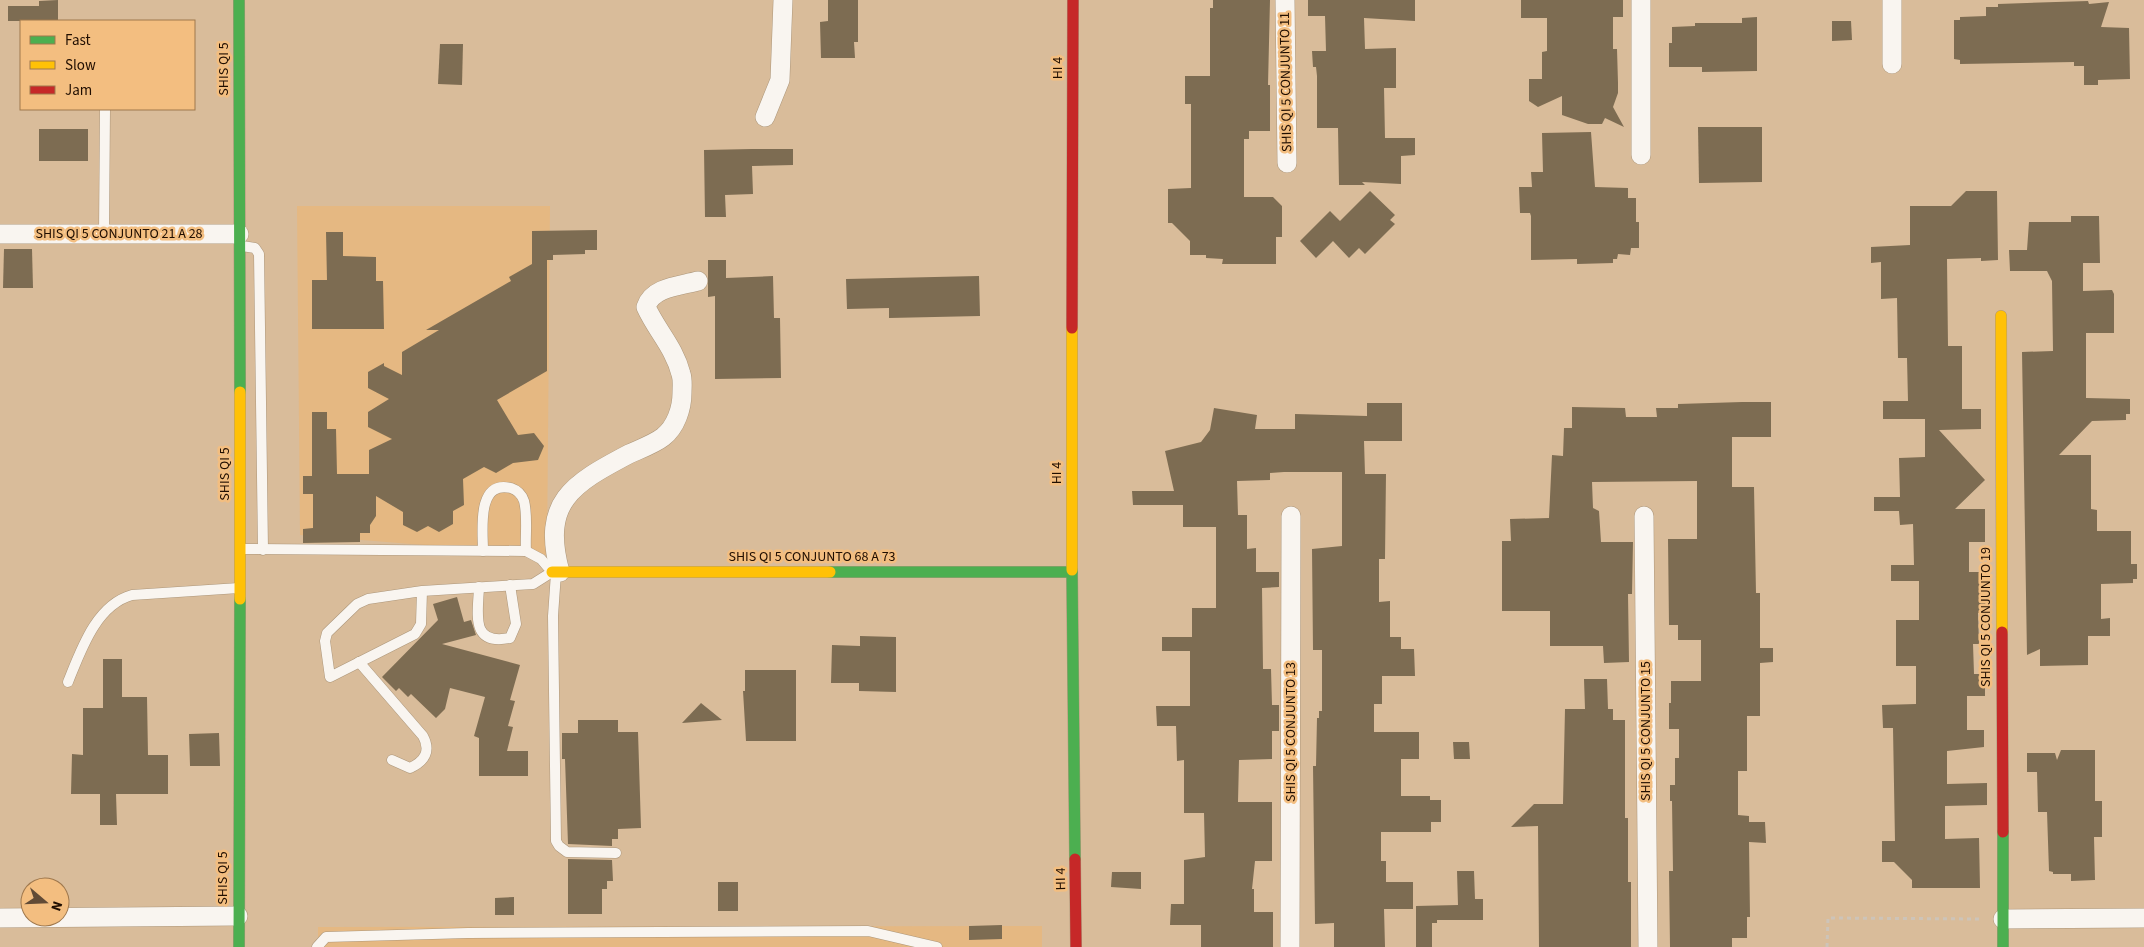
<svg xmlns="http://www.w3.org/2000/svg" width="2144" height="947" font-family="'Source Sans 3',sans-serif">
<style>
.built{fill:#e5b882}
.building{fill:#7d6c52}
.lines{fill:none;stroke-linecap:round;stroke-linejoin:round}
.lane-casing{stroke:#ac967a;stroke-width:11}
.street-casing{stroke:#ac967a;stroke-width:20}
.fast-casing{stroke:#ac967a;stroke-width:12}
.slow-casing{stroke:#ac967a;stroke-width:12}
.jam-casing{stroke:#ac967a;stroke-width:12}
.path{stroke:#cdc4b9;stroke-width:3;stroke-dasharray:4 4;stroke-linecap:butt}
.lane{stroke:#f9f5f0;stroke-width:10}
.street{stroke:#f9f5f0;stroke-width:19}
.fast{stroke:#4caf50;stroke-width:11}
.slow{stroke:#ffc107;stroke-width:11}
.jam{stroke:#c62828;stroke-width:11}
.labels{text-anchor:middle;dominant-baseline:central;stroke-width:5;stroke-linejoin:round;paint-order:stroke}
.street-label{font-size:14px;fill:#200e00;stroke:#f3be80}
</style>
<rect width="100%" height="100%" fill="#d9bc9a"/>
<g class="built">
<polygon points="297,206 550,206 547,555 300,535"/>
<polygon points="1042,926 1042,947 318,947 318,927"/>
</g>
<g class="building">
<polygon points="58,0 58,21 8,21 8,6 39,6 39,1"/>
<polygon points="828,0 858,0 858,42 854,42 855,58 821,58 820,22 828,21"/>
<polygon points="1213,0 1270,0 1268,85 1270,85 1270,131 1249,131 1249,139 1244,139 1244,197 1273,197 1282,206 1282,237 1276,237 1276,264 1222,264 1223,259 1206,258 1206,255 1190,255 1190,241 1172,223 1168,223 1168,189 1191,188 1191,104 1185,104 1185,76 1210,76 1210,8 1213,8"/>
<polygon points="1308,0 1415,0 1415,21 1364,18 1365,49 1396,48 1396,88 1384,88 1385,138 1415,138 1415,155 1401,156 1401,184 1362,182 1365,185 1339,185 1338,128 1317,128 1317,76 1316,67 1313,67 1312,51 1326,51 1325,16 1308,16"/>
<polygon points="1521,0 1623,0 1623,17 1613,17 1613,49 1617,49 1618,83 1618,93 1613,107 1624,127 1605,118 1602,124 1588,124 1562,115 1562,96 1538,107 1529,101 1529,79 1542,79 1542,52 1547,51 1547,18 1521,18"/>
<polygon points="2088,1 2089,4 2109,2 2101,27 2129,28 2130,79 2098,80 2098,85 2084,85 2084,66 2074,66 2074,62 1960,64 1960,60 1954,59 1954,20 1960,20 1960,17 1986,16 1986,7 1998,7 1998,4"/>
<polygon points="1757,17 1757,71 1702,72 1702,67 1669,67 1669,43 1672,43 1672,27 1695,26 1695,23 1742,23 1742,18"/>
<polygon points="1832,21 1851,21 1852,40 1832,41"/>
<polygon points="440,44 463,44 462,85 438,84"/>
<polygon points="1698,127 1762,127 1762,182 1699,183"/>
<rect x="39" y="129" width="49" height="32"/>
<polygon points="1591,132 1595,187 1628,188 1628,198 1636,198 1636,222 1639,222 1639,248 1631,248 1630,255 1618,254 1617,259 1613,259 1613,263 1577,264 1577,259 1531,260 1531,216 1530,213 1520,213 1519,187 1532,187 1531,172 1543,172 1542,133"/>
<polygon points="752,149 793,149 793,165 752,166 753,194 725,195 726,217 705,217 704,150"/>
<polygon points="1370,191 1395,215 1390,220 1395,224 1365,254 1359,248 1349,258 1333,241 1316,258 1300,241 1330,211 1340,221"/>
<polygon points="1966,191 1997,191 1998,260 1981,261 1981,258 1947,259 1948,346 1962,346 1962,409 1981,409 1981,429 1939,430 1985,480 1955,509 1985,509 1985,542 1969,542 1969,572 1985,572 1986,613 1978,613 1979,644 1973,644 1974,674 1985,674 1985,696 1967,696 1967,730 1984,730 1984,747 1947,751 1947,784 1987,783 1987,805 1945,806 1945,839 1979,838 1980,888 1912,888 1912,880 1894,862 1882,862 1882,841 1895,841 1893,728 1883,728 1882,705 1916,704 1916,666 1896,666 1896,620 1919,620 1919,581 1891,581 1891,565 1914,565 1913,524 1900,525 1899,511 1874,511 1874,497 1900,497 1899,458 1925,457 1925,419 1883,419 1883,401 1908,401 1907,358 1898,358 1897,298 1881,299 1881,262 1871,263 1871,247 1910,245 1910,206 1951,206"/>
<polygon points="2071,216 2099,216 2100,263 2083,263 2083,291 2112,290 2114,294 2114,333 2086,333 2086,398 2130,399 2130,414 2126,414 2126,420 2092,421 2059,455 2091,455 2091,509 2097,510 2097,531 2131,531 2131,564 2137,564 2137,579 2133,579 2133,583 2101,584 2101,619 2110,618 2110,636 2088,636 2088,665 2040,666 2040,649 2027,655 2022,352 2053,351 2052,281 2047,271 2010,271 2009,250 2027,250 2029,222 2071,222"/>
<polygon points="597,230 597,250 585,250 585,254 553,255 553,260 547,260 547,371 497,400 518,435 534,433 544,446 538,460 513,463 496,473 484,467 463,479 464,505 453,511 453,524 439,532 428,526 417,532 403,525 403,512 376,496 376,516 370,525 370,533 360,533 360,542 303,543 303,529 313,528 313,494 303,494 303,476 312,476 312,412 327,412 327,429 336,429 337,474 369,474 369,450 392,439 368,427 368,412 389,399 368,388 368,372 384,363 384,366 402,375 402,352 439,330 426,330 511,281 509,277 532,264 532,231"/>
<polygon points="326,232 343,232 343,256 376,257 376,281 383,281 384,329 312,329 312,280 327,280"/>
<polygon points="4,249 32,249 33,288 3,288"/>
<polygon points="708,260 726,260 726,278 773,276 774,318 780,318 781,378 715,379 715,296 708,297"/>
<polygon points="979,276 980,316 889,318 889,308 847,309 846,279"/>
<polygon points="1742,402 1771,402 1771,437 1732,437 1732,487 1754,487 1756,593 1760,593 1760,648 1773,648 1773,662 1760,663 1760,716 1747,716 1747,771 1738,771 1738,815 1749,816 1749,822 1765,822 1766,843 1749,842 1750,917 1747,917 1747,938 1732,938 1732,947 1670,947 1669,871 1673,871 1672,801 1670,801 1670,785 1675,785 1675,758 1679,758 1679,729 1669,729 1669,703 1671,703 1671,681 1701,681 1701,640 1678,640 1678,625 1669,625 1668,539 1697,539 1697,481 1592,482 1593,508 1599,511 1601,542 1633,542 1632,594 1628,594 1629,662 1604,663 1603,646 1550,646 1550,611 1502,611 1502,541 1511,541 1510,519 1549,518 1552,455 1563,456 1564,428 1572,428 1572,407 1625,408 1626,417 1657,417 1656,408 1678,408 1678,404"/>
<polygon points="1367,403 1402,403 1402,441 1364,441 1365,474 1386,474 1385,559 1379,559 1379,602 1390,601 1390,637 1401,637 1401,649 1414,649 1415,676 1382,676 1382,704 1374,704 1374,732 1419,732 1419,759 1401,759 1401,796 1430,796 1430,800 1441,800 1441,822 1431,822 1431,832 1381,832 1381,861 1386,861 1386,882 1413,882 1413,909 1384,909 1385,947 1334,947 1334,923 1315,924 1313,766 1316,766 1317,718 1319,718 1319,711 1322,711 1322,650 1313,650 1312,549 1342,546 1342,472 1284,472 1270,473 1270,480 1237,481 1238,515 1247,515 1247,549 1256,548 1256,572 1279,572 1279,587 1262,588 1263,669 1271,669 1272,705 1279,705 1279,731 1272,731 1272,759 1239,760 1238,802 1272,802 1272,861 1255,861 1252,889 1254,889 1254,912 1273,912 1273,947 1201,947 1201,925 1170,925 1171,904 1184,904 1184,860 1205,857 1204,813 1184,813 1184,760 1177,761 1176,726 1157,726 1156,706 1190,706 1190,651 1162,651 1162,637 1192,637 1192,608 1216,608 1216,527 1183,527 1183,505 1133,505 1132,491 1174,491 1165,451 1201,442 1210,430 1214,408 1257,415 1255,429 1295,429 1295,414 1367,416"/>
<polygon points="457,597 464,622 471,620 476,635 442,644 520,665 510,700 515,701 508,726 513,727 507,751 528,751 528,776 479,776 479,738 474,736 485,697 450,688 445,709 436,718 411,694 408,697 399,688 396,691 382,677 438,620 433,604"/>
<polygon points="860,636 896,637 896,692 859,691 859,683 831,683 832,645 860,646"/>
<polygon points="103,659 122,659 122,697 147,697 148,755 168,755 168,794 116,794 117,825 100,825 100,794 71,794 72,754 83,755 83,708 103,708"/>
<polygon points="745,670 796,670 796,741 746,741 743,691 745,691"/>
<polygon points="1584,679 1607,679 1608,709 1613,709 1613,720 1625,720 1625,818 1628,818 1628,882 1631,882 1631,947 1539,947 1538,826 1511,827 1534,804 1563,804 1565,709 1585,709"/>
<polygon points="701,703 722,720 682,723"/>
<polygon points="578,720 618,720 618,732 638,732 641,828 618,829 618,839 612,839 612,846 568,844 565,759 562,759 562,733 578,733"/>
<polygon points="219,733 220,766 190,766 189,734"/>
<polygon points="1453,742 1469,742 1470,759 1454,759"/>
<polygon points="2061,750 2095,750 2095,801 2102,801 2102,837 2094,837 2095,880 2071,881 2071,874 2053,874 2053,872 2049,871 2047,812 2038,812 2037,772 2027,772 2027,753 2055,753 2057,760"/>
<polygon points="568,859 612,860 613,881 607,881 607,889 602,889 602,914 568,914"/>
<polygon points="1457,871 1474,871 1475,899 1483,899 1483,920 1437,920 1437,923 1432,923 1432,947 1416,947 1416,906 1458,905"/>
<polygon points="1112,872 1141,872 1141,889 1111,887"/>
<rect x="718" y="882" width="20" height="29"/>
<polygon points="514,897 514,915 495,915 495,898"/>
<polygon points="1002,925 1002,939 969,940 969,926"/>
</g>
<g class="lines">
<g class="lane-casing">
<g id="lane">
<polyline points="104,234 105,109"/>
<polyline points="242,246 255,248 259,254 263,550"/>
<polyline points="241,549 526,551 541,559 552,572 533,584 422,591 368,599 357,604 327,633 325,641 330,677 415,634 421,624 422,591"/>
<path d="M483,551C483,531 476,480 511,488C517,490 522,495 524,501C528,516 525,536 526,551"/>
<polyline points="556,573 553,616 556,841 559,846 567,852 616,853"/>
<path d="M479,587C478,614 470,646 510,638L516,624L510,585"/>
<path d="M359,662L423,736C431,751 425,761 410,768L392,760"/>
<path d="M68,682C81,650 96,605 132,595L239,588"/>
<polyline points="317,947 326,937 468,933 868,931 937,947"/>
</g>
</g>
<g class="street-casing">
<g id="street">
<polyline points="1285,0 1287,163"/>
<polyline points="1641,0 1641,155"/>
<polyline points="1892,0 1892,64"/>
<polyline points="765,117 780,80 783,0"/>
<polyline points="0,234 239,234"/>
<polyline points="1644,516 1648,947"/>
<path d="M560,572C541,502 572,484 629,454C640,449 654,444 663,437C676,427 682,408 682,393C682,387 683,380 681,374C674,347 657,331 646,307C652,287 680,286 698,281"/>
<polyline points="0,918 238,916"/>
<polyline points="2003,919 2144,918"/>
<polyline points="1290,947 1291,516"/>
</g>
</g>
<g class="fast-casing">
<g id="fast">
<polyline points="239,0 240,392"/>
<polyline points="1072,570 1075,859"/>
<polyline points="830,572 1072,572"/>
<polyline points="2003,832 2003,947"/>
<polyline points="239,947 240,599"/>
</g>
</g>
<g class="slow-casing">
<g id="slow">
<polyline points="2001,316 2002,632"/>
<polyline points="240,392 240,599"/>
<polyline points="1072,570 1072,328"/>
<polyline points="552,572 830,572"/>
</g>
</g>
<g class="jam-casing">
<g id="jam">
<polyline points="1072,328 1073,0"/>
<polyline points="2002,632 2003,832"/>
<polyline points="1075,859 1076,947"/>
</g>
</g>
<polyline class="path" points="1827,947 1828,918 1982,919"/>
<use href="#lane" class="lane"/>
<use href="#street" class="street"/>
<use href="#fast" class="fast"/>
<use href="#slow" class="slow"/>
<use href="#jam" class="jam"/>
</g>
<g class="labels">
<g class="street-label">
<text transform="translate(1058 68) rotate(-90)">HI 4</text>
<text transform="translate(224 69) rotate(-90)">SHIS QI 5</text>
<text transform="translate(1286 82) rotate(-91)">SHIS QI 5 CONJUNTO 11</text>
<text x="119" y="234">SHIS QI 5 CONJUNTO 21 A 28</text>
<text transform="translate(1057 473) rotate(-90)">HI 4</text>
<text transform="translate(225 474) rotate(-90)">SHIS QI 5</text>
<text x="812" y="557">SHIS QI 5 CONJUNTO 68 A 73</text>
<text transform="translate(1986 617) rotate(-90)">SHIS QI 5 CONJUNTO 19</text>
<text transform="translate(1646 731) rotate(-90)">SHIS QI 5 CONJUNTO 15</text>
<text transform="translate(1291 732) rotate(-90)">SHIS QI 5 CONJUNTO 13</text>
<text transform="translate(223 878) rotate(-90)">SHIS QI 5</text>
<text transform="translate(1061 879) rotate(-91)">HI 4</text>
</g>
</g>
<rect x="20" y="20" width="175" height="90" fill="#f3be80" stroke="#9f784d"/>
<rect x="30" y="36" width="25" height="8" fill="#4caf50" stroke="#9f784d"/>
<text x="65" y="45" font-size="15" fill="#200e00">Fast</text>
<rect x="30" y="61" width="25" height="8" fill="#ffc107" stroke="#9f784d"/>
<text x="65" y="70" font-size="15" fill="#200e00">Slow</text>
<rect x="30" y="86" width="25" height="8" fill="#c62828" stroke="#9f784d"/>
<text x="65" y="95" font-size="15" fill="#200e00">Jam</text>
<g transform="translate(45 902) rotate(109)"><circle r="24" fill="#f3be80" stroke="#9f784d"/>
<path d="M0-4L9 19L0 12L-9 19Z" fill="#614b36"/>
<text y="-8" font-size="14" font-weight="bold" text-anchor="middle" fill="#200e00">N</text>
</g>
</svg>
